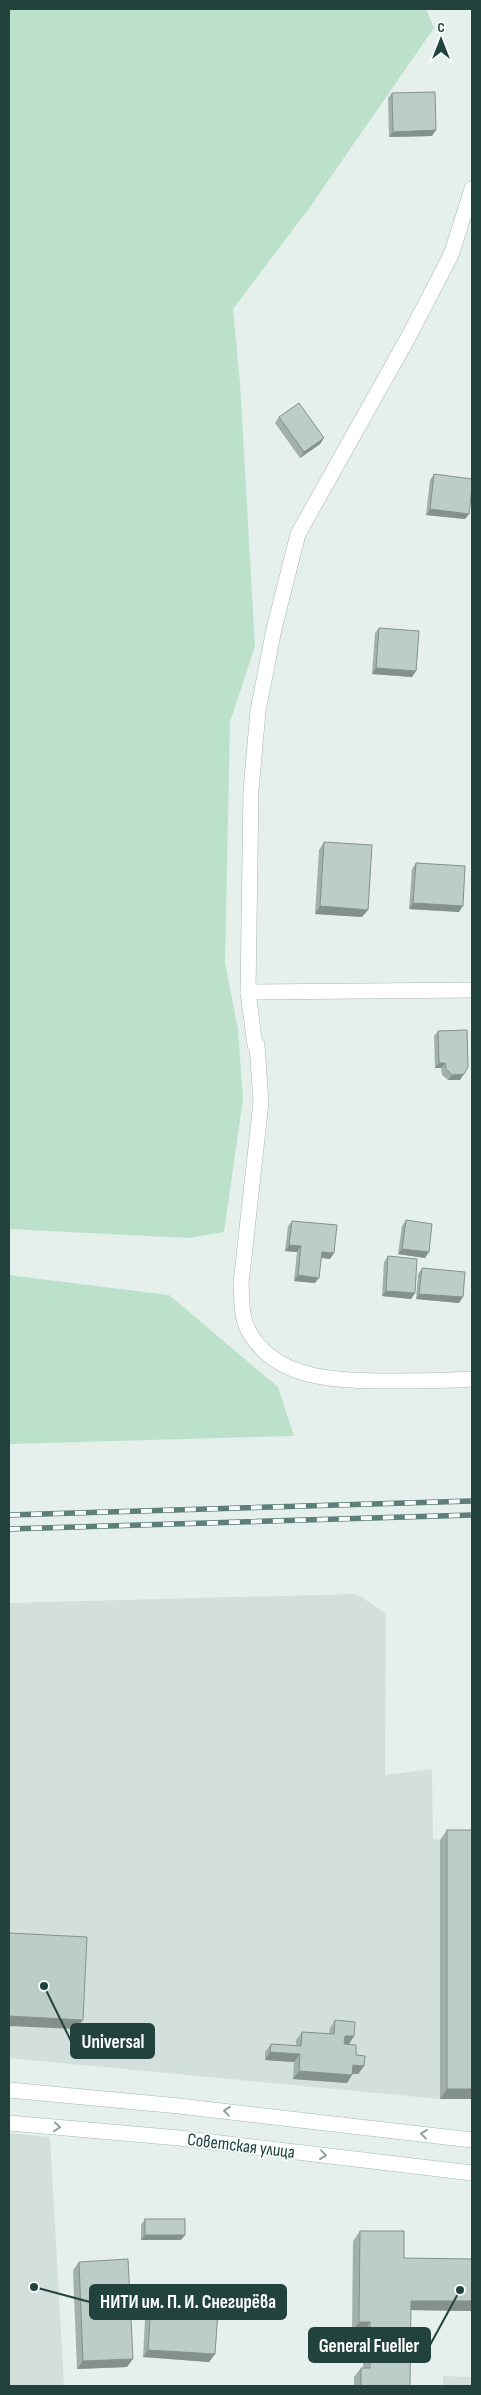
<svg xmlns="http://www.w3.org/2000/svg" width="481" height="2395" font-family="'Sofia Sans Condensed',sans-serif">
<style>
.built{fill:#d3dfdb}
.green{fill:#bce1cb}
.lines{fill:none;stroke-linecap:round;stroke-linejoin:round}
.minor-casing{stroke:#a7b8b4;stroke-width:16}
.secondary-casing{stroke:#a2bbb6;stroke-width:16}
.minor{stroke:#fff;stroke-width:15}
.secondary{stroke:#fff;stroke-width:15}
.rail-casing{stroke:#5d7e79;stroke-width:5.5}
.rail{stroke:#f6fbf9;stroke-width:4;stroke-dasharray:11;stroke-linecap:butt}
.wall{fill:#a2b0ac}
.shaded-wall{fill:#84908c}
.building{fill:#bccdc8;stroke:#84908c}
.oneway{stroke:#90a09e}
.labels{text-anchor:middle;dominant-baseline:central;stroke-width:4;stroke-linejoin:round;paint-order:stroke}
.street-label{font-size:18px;fill:#22423e;stroke:#f6fbf9}
.leader{fill:none;stroke:#22423e;stroke-width:2}
.callout-dot{fill:#22423e;stroke:#f6fbf9;stroke-width:2}
.callout{fill:#22423e;stroke:#22423e;stroke-width:2}
.callout-label{font-size:19px;text-anchor:middle;font-weight:bold;fill:#fff}
</style>
<rect width="100%" height="100%" fill="#e5efec"/>
<g class="built">
<polygon points="357,1594 386,1614 385,1775 432,1769 433,1839 440,1840 440,2099 9,2058 9,1603"/>
<polygon points="9,2133 50,2137 64,2386 9,2386"/>
<polygon points="443,2376 472,2377 472,2386 443,2386"/>
</g>
<g class="green">
<polygon points="9,9 426,9 434,28 310,207 233,309 240,383 255,646 230,722 225,962 238,1030 243,1099 224,1232 189,1238 9,1229"/>
<polygon points="9,1275 169,1295 278,1387 294,1436 9,1444"/>
</g>
<g class="lines">
<g class="minor-casing">
<g id="minor">
<path d="M472,189L451,255L409,336L298,534L274,629L258,711L251,790L248,992L255,1045H257L261,1102L241,1284C242,1300 241,1316 248,1330C275,1380 335,1380 384,1381C414,1381 443,1381 472,1379"/>
<polyline points="248,992 472,990"/>
</g>
</g>
<g class="secondary-casing">
<g id="secondary">
<polyline points="9,2090 179,2106 472,2140"/>
<polyline points="9,2123 179,2138 472,2173"/>
</g>
</g>
<use href="#minor" class="minor"/>
<use href="#secondary" class="secondary"/>
<g class="rail-casing">
<g id="rail">
<polyline points="9,1515 472,1501"/>
<polyline points="9,1529 472,1515"/>
</g>
</g>
<use href="#rail" class="rail"/>
</g>
<g class="wall">
<polygon points="392,93 432,136 389,137 388,98"/>
<polygon points="279,417 324,438 320,444 300,458 275,423"/>
<polygon points="434,474 465,519 426,515 430,480"/>
<polygon points="379,628 412,677 372,674 375,633"/>
<polygon points="324,842 362,917 315,914 319,850"/>
<polygon points="416,863 459,912 409,909 412,869"/>
<polygon points="438,1031 460,1080 448,1080 442,1075 441,1068 435,1068 434,1036"/>
<polygon points="406,1220 425,1258 398,1254 402,1226"/>
<polygon points="292,1221 334,1253 330,1259 321,1258 315,1283 294,1281 297,1252 285,1251 288,1226"/>
<polygon points="388,1256 415,1293 411,1299 382,1296 384,1262"/>
<polygon points="422,1268 459,1303 416,1299 418,1274"/>
<polygon points="447,1830 472,2099 440,2099 440,1840"/>
<polygon points="335,2020 354,2036 349,2044 356,2055 364,2066 358,2074 352,2074 347,2083 293,2079 294,2062 265,2060 265,2052 271,2044 296,2046 296,2040 302,2032 329,2034 330,2028"/>
<polygon points="145,2219 181,2240 141,2240 141,2225"/>
<polygon points="360,2231 404,2258 472,2311 410,2310 410,2386 354,2386 354,2377 361,2368 363,2368 364,2332 352,2332 353,2241"/>
<polygon points="79,2262 127,2367 77,2369 73,2270"/>
<polygon points="152,2292 215,2354 209,2362 143,2357 146,2300"/>
</g>
<g class="shaded-wall">
<polygon points="436,130 432,136 389,137 393,132"/>
<polygon points="324,438 320,444 300,458 304,452"/>
<polygon points="430,509 469,514 465,519 426,515"/>
<polygon points="376,668 416,671 412,677 372,674"/>
<polygon points="413,903 463,906 459,912 409,909"/>
<polygon points="320,906 368,910 362,917 315,914"/>
<polygon points="439,1063 445,1063 441,1068 435,1068"/>
<polygon points="464,1074 460,1080 448,1080 452,1075"/>
<polygon points="289,1245 301,1246 297,1252 285,1251"/>
<polygon points="402,1249 429,1252 425,1258 398,1254"/>
<polygon points="322,1252 334,1253 330,1259 318,1257"/>
<polygon points="298,1275 319,1278 315,1283 294,1281"/>
<polygon points="386,1291 415,1293 411,1299 382,1296"/>
<polygon points="419,1294 463,1297 459,1303 416,1299"/>
<polygon points="9,2016 83,2020 76,2029 9,2026"/>
<polygon points="345,2036 354,2036 349,2044 339,2044"/>
<polygon points="270,2052 300,2054 294,2062 265,2060"/>
<polygon points="353,2065 364,2066 358,2074 348,2073"/>
<polygon points="299,2071 352,2075 347,2083 293,2079"/>
<polygon points="447,2089 472,2089 472,2099 440,2099"/>
<polygon points="145,2235 185,2235 181,2240 141,2240"/>
<polygon points="411,2301 472,2301 472,2311 404,2310"/>
<polygon points="359,2322 370,2322 364,2332 352,2332"/>
<polygon points="148,2350 215,2354 209,2362 143,2357"/>
<polygon points="133,2359 127,2367 77,2369 83,2361"/>
</g>
<g class="building">
<polygon points="435,92 436,130 393,132 392,93"/>
<polygon points="299,403 324,438 304,452 279,417"/>
<polygon points="434,474 472,479 472,487 469,514 430,509"/>
<polygon points="379,628 419,631 416,671 376,668"/>
<polygon points="324,842 372,845 368,910 320,906"/>
<polygon points="416,863 465,866 463,906 413,903"/>
<polygon points="467,1030 468,1067 464,1074 452,1075 446,1069 445,1063 439,1063 438,1031"/>
<polygon points="406,1220 432,1224 429,1252 402,1249"/>
<polygon points="292,1221 337,1225 334,1253 322,1252 319,1278 298,1275 301,1246 289,1245"/>
<polygon points="388,1256 417,1259 415,1293 386,1291"/>
<polygon points="422,1268 465,1272 463,1297 419,1294"/>
<rect x="447" y="1830" width="25" height="259"/>
<polygon points="9,1933 87,1937 83,2020 9,2016"/>
<polygon points="335,2020 355,2022 354,2036 345,2036 344,2044 356,2045 356,2055 365,2056 364,2066 353,2065 352,2075 299,2071 300,2054 270,2052 271,2044 301,2046 302,2032 334,2034"/>
<rect x="145" y="2219" width="40" height="16"/>
<polygon points="360,2231 404,2231 404,2258 472,2259 472,2301 411,2301 410,2386 361,2386 361,2368 370,2368 370,2322 359,2322"/>
<polygon points="128,2259 133,2359 83,2361 79,2262"/>
<polygon points="152,2292 219,2296 215,2354 148,2350"/>
</g>
<defs><path id="oneway-chevron" d="M-2-3.5L2.5 0L-2 3.5" fill="none" stroke-width="1.6" stroke-linecap="round" stroke-linejoin="round" transform="scale(1.25)"/></defs>
<g class="oneway">
<use href="#oneway-chevron" transform="translate(227 2111) rotate(-173)"/>
<use href="#oneway-chevron" transform="translate(57 2127) rotate(5)"/>
<use href="#oneway-chevron" transform="translate(424 2134) rotate(-173)"/>
<use href="#oneway-chevron" transform="translate(323 2155) rotate(7)"/>
</g>
<g class="labels">
<g class="street-label">
<text transform="translate(241 2146) rotate(7)">Советская улица</text>
</g>
</g>
<path class="leader" d="M44 1986L71 2041M34 2287L90 2302M460 2290L430 2345"/>
<g class="callout-dot">
<circle cx="44" cy="1986" r="5"/>
<circle cx="34" cy="2287" r="5"/>
<circle cx="460" cy="2290" r="5"/>
</g>
<g class="callout">
<rect x="71" y="2024" width="83" height="34" rx="5"/>
<rect x="90" y="2285" width="196" height="34" rx="5"/>
<rect x="309" y="2328" width="121" height="34" rx="5"/>
</g>
<g class="callout-label">
<text x="113" y="2048">Universal</text>
<text x="188" y="2308">НИТИ им. П. И. Снегирёва</text>
<text x="369" y="2352">General Fueller</text>
</g>
<rect width="481" height="2395" fill="none" stroke="#22423e" stroke-width="20"/>
<g transform="translate(441 40)" stroke="#f6fbf9" stroke-width="4" paint-order="stroke">
<path d="M0-4L9 19L0 12L-9 19Z" fill="#22423e"/>
<text y="-8" font-size="14" font-weight="bold" text-anchor="middle" fill="#22423e">С</text>
</g>
</svg>
